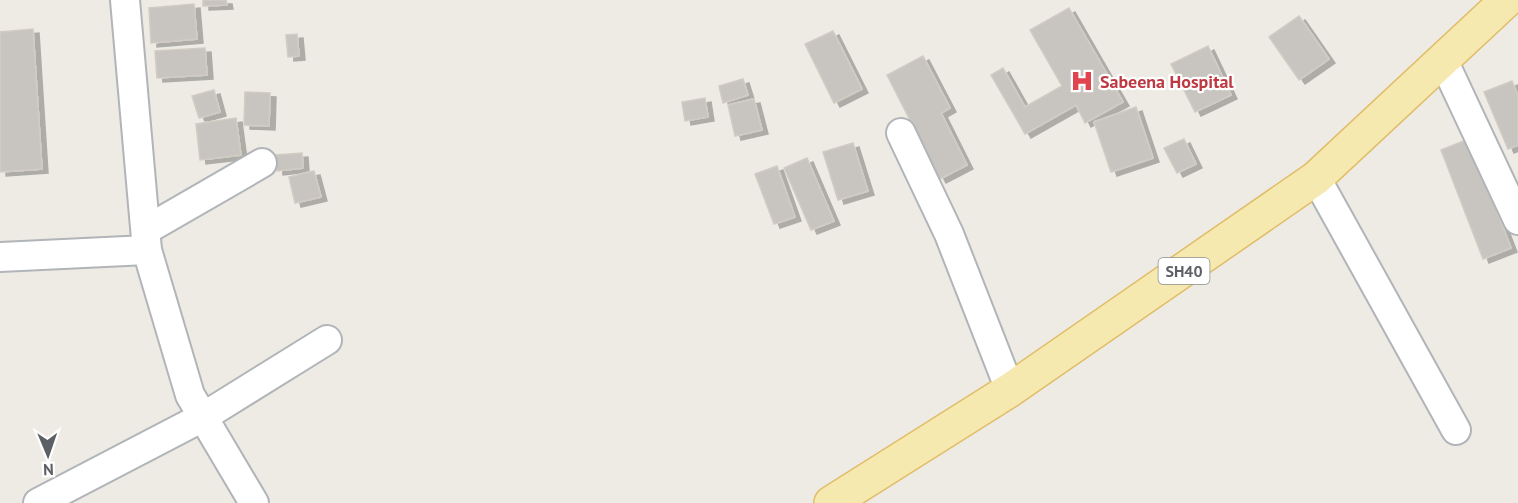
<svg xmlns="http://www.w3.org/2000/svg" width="1518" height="503" font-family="'PT Sans',sans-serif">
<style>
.building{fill:#c8c5c0;stroke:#d1ccc3;stroke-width:1.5;filter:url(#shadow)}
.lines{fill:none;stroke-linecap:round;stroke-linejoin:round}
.minor-casing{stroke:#b1b4b8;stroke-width:32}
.major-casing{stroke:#e1bd69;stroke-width:36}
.minor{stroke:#fff;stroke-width:28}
.major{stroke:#f6e9b0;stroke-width:33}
.labels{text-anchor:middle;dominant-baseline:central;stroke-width:4.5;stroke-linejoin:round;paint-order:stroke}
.shield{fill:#fff;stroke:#8d8f92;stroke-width:1.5}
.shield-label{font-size:16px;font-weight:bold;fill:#5c5f63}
.health-label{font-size:18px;font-weight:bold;fill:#be3a42;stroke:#fff;text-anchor:start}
</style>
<defs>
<filter id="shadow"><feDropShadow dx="6" dy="4" stdDeviation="0" flood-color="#0004"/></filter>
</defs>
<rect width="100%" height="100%" fill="#edebe4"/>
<g class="building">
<polygon points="203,0 226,0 227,5 203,6"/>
<polygon points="194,4 197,39 151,43 149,8"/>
<polygon points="1069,8 1123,102 1085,123 1076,105 1025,134 991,75 1003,68 1025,107 1062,86 1030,30"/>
<polygon points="1299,16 1329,59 1299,80 1269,37"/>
<polygon points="33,29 42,169 0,172 0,32"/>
<polygon points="833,31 862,89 834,103 805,44"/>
<polygon points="297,34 299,56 288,57 286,35"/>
<polygon points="1208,46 1231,95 1195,112 1171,64"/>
<polygon points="205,48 207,75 157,78 155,51"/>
<polygon points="923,56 950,108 941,113 967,165 940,179 887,75"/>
<polygon points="743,79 748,95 723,103 719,86"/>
<polygon points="1512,81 1518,96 1518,145 1508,149 1484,92"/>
<polygon points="214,90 220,112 199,118 192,96"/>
<polygon points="245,92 270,93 269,126 244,125"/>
<polygon points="705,98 708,117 685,121 682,102"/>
<polygon points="754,99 762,130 735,136 728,105"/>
<polygon points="1136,107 1153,158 1111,172 1094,122"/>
<polygon points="236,118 241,155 200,160 196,124"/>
<polygon points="1184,139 1196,164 1177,173 1164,148"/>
<polygon points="1469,139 1511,248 1483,259 1441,150"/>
<polygon points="853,143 868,191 838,200 823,152"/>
<polygon points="302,153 303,168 277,171 276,155"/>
<polygon points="807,158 834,221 811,230 784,168"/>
<polygon points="777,166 795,217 774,224 755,174"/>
<polygon points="314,171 321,197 295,203 289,177"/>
</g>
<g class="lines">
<g class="minor-casing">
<g id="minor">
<polyline points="125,0 147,250 190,395 254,503"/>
<polyline points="1443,60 1518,220"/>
<polyline points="901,133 949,234 1010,390"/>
<polyline points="1316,178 1456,430"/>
<polyline points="146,230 262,163"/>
<polyline points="0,257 147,250"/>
<polyline points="38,503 203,417 327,340"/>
</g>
</g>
<g class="major-casing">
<polyline id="major" points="831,503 1010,390 1316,178 1507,0"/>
</g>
<use href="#minor" class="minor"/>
<use href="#major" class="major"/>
</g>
<defs>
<g id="hospital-bare" transform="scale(1.8)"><path d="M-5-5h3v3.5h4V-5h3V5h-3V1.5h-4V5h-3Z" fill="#e0444e" stroke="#fff" stroke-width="2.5" paint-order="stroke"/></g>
</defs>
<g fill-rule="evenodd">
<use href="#hospital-bare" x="1082" y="81"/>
</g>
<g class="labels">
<rect class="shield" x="1158.5" y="258" width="51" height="26" rx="4.5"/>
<g class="shield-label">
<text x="1184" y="271">SH40</text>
</g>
<g class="health-label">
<text x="1100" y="81">Sabeena Hospital</text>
</g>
</g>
<g transform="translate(48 455) rotate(178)" stroke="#ffffff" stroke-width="4.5" paint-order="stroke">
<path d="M0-4.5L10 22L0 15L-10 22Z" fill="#5c5f63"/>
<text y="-9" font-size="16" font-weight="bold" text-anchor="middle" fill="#5c5f63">N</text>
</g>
</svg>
